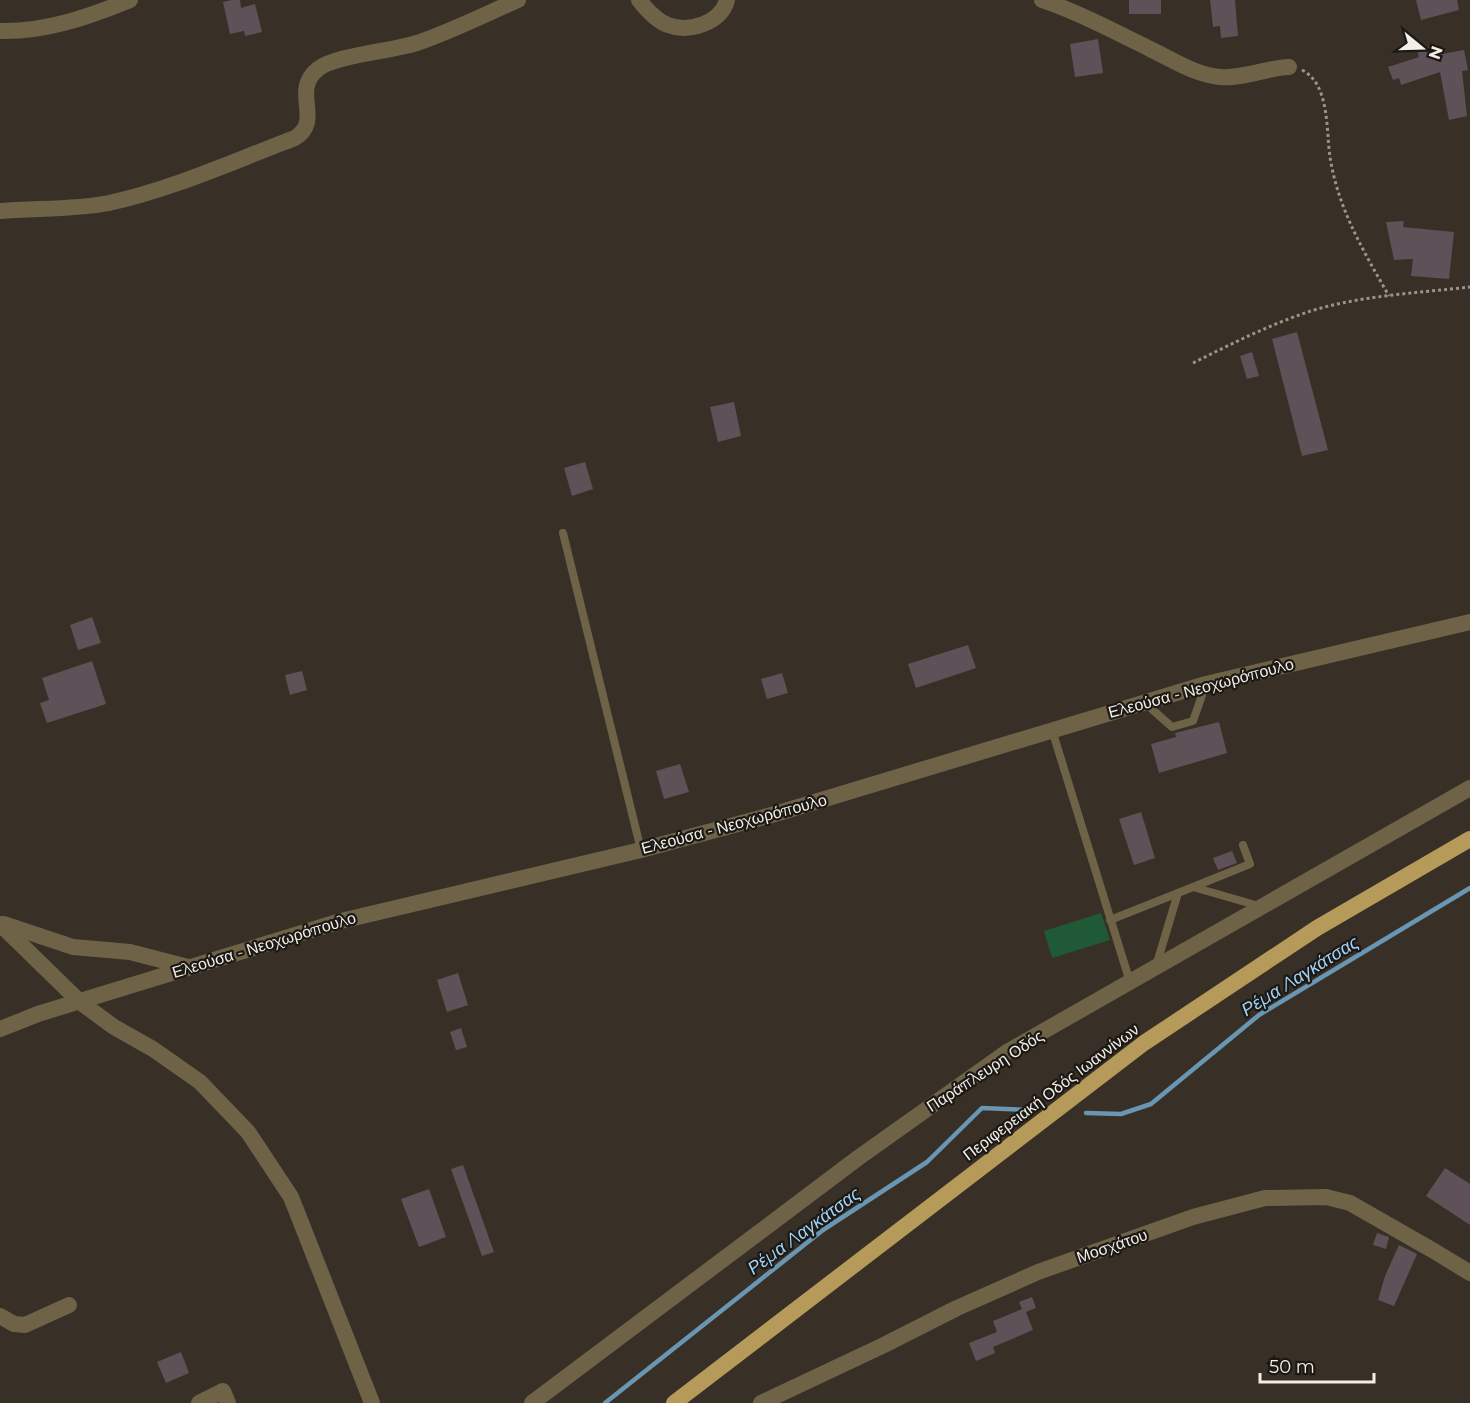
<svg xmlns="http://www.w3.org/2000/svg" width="1470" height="1403" font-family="Montserrat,sans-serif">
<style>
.pitch{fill:#205935}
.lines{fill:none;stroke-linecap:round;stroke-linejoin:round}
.stream{stroke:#6896b3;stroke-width:4.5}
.building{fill:#5e5157}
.path{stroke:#9a948c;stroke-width:3;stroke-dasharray:3 3;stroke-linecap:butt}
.service{stroke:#6e6247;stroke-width:8}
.minor{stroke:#6e6247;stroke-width:16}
.tertiary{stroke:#6e6247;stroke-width:16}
.trunk{stroke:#b69a5a;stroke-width:16}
.labels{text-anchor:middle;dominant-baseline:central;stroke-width:4.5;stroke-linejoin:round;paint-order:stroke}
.street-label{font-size:16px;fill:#f3eee8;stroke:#1c1814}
.water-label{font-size:18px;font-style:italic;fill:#9fd3f9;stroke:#1c1814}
</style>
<rect width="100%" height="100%" fill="#383026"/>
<polygon class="pitch" points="1101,913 1110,940 1052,958 1044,931"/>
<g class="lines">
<g class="stream">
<polyline points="1086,1113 1121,1114 1151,1104 1259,1015 1470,888"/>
<polyline points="605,1403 823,1230 927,1162 982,1108 1027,1110"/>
</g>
</g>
<g class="building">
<polygon points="232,0 240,0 241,8 255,4 262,32 245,36 244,31 230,34 223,2"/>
<rect x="1129" y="0" width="32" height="14"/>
<polygon points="1210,0 1235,0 1238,36 1221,38 1220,26 1213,27"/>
<polygon points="1416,0 1457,0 1459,10 1421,20"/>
<polygon points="1098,39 1103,73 1075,77 1070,44"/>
<polygon points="1430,47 1431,56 1464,50 1468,70 1462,71 1467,116 1449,120 1440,72 1401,85 1399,78 1393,80 1388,67 1419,57 1417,49"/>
<polygon points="1404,221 1403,227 1454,232 1449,279 1411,276 1413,259 1394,260 1386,222"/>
<polygon points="1297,332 1328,450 1302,456 1272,339"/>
<polygon points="1252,352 1259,376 1247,379 1240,356"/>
<polygon points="734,402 741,436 718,442 710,407"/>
<polygon points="585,462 593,489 572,496 564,468"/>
<polygon points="92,617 101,643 78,650 70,625"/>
<polygon points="968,645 976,668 916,688 908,664"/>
<polygon points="92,661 106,704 47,723 40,703 49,700 42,678"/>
<polygon points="302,671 307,690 290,695 285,675"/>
<polygon points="782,673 788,693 767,699 761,679"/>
<polygon points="1219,722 1227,753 1159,773 1151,744 1176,737 1175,733"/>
<polygon points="680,764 689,792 664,799 656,771"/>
<polygon points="1141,812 1155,858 1134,865 1119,819"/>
<polygon points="1232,851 1237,863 1218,870 1213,858"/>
<polygon points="458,973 468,1005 447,1012 437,980"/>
<polygon points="461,1028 467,1047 456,1050 450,1032"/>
<polygon points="463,1165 494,1252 482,1256 451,1169"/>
<polygon points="1445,1168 1470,1184 1470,1225 1426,1196"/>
<polygon points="429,1189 446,1237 419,1247 401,1199"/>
<polygon points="1377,1233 1389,1237 1386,1249 1373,1245"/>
<polygon points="1399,1245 1417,1254 1394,1306 1378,1300 1385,1276"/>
<polygon points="1032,1297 1036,1308 1026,1312 1033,1330 993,1347 995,1353 976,1361 969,1343 997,1332 993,1321 1022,1309 1019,1302"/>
<polygon points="181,1352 189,1373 166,1383 157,1362"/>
</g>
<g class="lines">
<g class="path">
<path d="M1302,70C1330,84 1326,130 1330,157C1338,209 1364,252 1389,296"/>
<path d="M1193,363C1229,345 1265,327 1302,314C1352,296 1417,293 1470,287"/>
</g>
<g class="service">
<polyline points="563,533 641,850"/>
<polyline points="1145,703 1172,727 1193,721 1206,684"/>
<polyline points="1052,730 1130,982"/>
<polyline points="1193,887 1250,864 1243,845"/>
<polyline points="1110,920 1178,893"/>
<polyline points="1156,966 1178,893 1193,887 1259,906"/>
</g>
<g class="minor">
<path d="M639,0C646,9 657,21 668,25C689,33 721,23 727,0"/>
<path d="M1042,0C1080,13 1116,32 1152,50C1173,60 1196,75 1220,77C1244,79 1265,68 1289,67"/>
<path d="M0,31C46,32 88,17 130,0"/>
<path d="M0,211C37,208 73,210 109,203C173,189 234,161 295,138C324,120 290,91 318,69C335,55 396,51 420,42C454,30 486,14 518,0"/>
<polyline points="0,924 80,1002 114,1027 153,1049 200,1082 248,1132 291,1197 372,1403"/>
<polyline points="4,924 73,947 130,952 188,967"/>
<polyline points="0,1316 14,1324 25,1325 69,1305"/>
<polyline points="199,1403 223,1391 228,1403"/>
</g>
<g class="tertiary">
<polyline points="0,1029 38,1014 341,921 641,850 775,814 1206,684 1470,622"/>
<polyline points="532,1403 858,1158 1007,1052 1470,788"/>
<polyline points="761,1403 884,1345 957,1308 1038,1272 1193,1217 1265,1198 1326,1197 1350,1203 1434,1251 1470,1273"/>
</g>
<polyline class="trunk" points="674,1403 1144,1043 1317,928 1470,839"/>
</g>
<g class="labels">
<g class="street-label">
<text transform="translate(1201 688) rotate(-15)">Ελεούσα - Νεοχωρόπουλο</text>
<text transform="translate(734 824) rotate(-15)">Ελεούσα - Νεοχωρόπουλο</text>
<text transform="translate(264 945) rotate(-17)">Ελεούσα - Νεοχωρόπουλο</text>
<text transform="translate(985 1071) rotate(-33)">Παράπλευρη Οδός</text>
<text transform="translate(1051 1092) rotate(-37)">Περιφερειακή Οδός Ιωαννίνων</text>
<text transform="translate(1112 1246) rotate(-19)">Μοσχάτου</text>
</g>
<g class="water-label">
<text transform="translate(1300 976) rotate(-32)">Ρέμα Λαγκάτσας</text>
<text transform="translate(804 1231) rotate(-36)">Ρέμα Λαγκάτσας</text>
</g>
</g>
<g transform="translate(1422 48) rotate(109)" stroke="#1c1814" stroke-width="4.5" paint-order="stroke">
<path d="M0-4.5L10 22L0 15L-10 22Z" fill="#f3eee8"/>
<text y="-9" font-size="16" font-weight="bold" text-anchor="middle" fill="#f3eee8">N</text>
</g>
<path d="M1260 1373v9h114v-9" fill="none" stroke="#f3eee8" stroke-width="3"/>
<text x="1269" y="1373" font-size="18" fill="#f3eee8" stroke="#1c1814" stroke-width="4.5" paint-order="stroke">50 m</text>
</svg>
